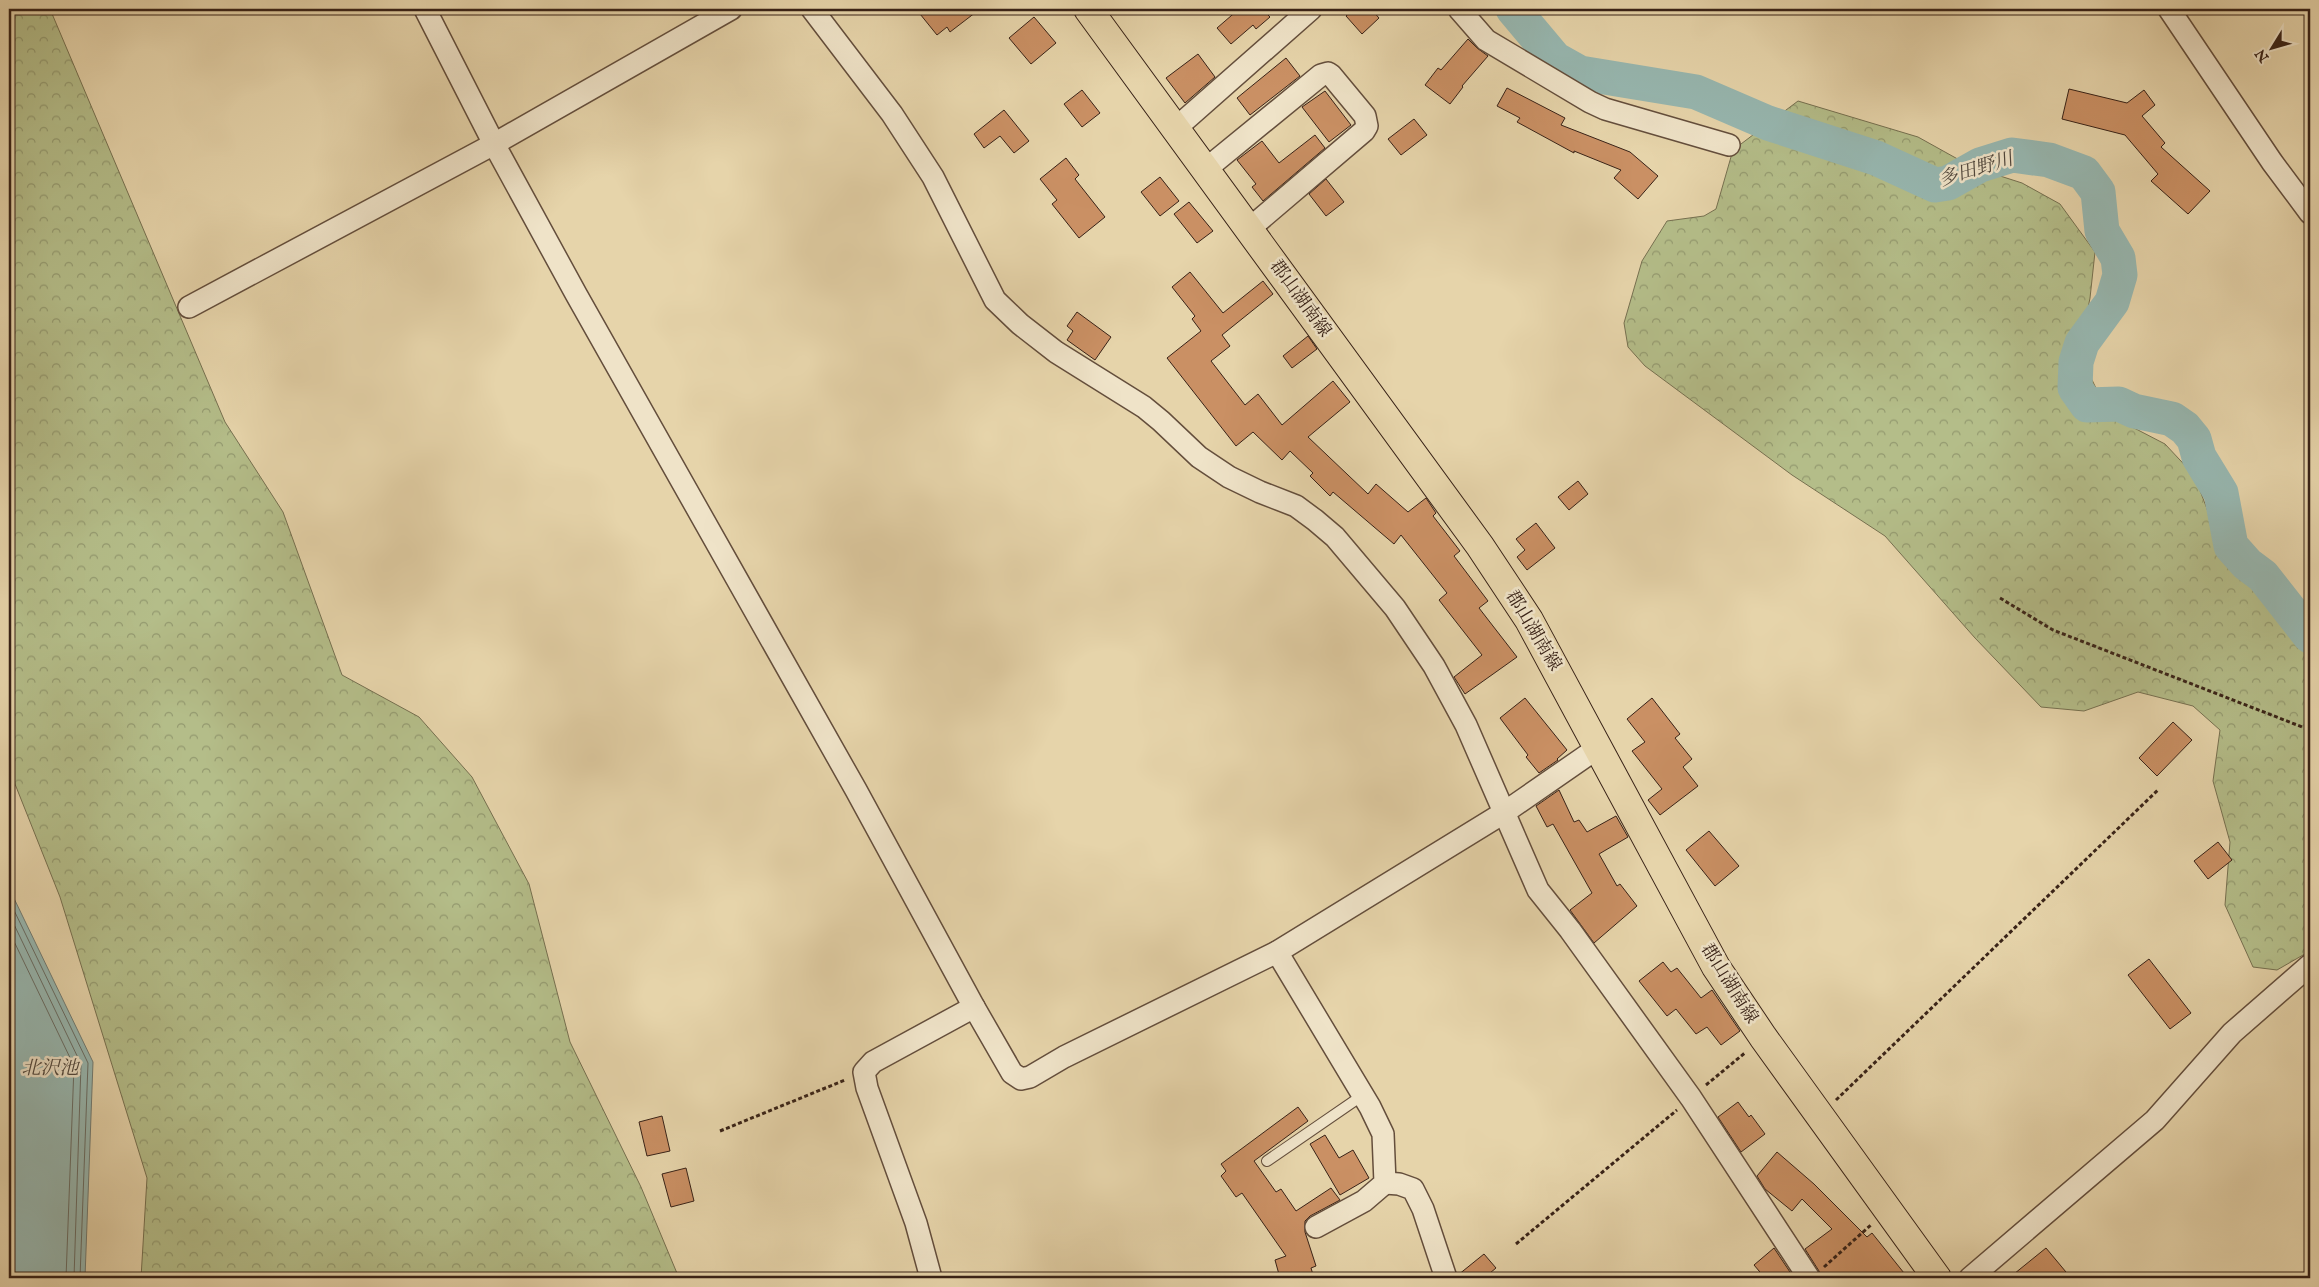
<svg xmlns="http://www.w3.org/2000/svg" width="2319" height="1287" font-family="'IM FELL English','Noto Serif JP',serif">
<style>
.forest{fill:url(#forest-crowns);stroke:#767050}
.water{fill:#97b7b0;stroke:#717b73}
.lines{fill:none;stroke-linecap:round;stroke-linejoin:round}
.shore{stroke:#686c64;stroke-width:1}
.river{stroke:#97b7b0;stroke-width:35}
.building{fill:#ca9064;stroke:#382217}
.lane-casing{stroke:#644e3c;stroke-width:12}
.street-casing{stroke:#644e3c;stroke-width:24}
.primary-casing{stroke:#382217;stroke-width:30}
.path{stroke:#382217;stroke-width:3;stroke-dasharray:4 2.5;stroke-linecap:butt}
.lane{stroke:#efe3c8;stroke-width:10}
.street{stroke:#efe3c8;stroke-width:21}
.primary{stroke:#e6d4aa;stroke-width:28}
.labels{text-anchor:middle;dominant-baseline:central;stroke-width:5;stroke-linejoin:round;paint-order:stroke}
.street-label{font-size:18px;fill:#382217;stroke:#efe3c8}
.water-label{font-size:19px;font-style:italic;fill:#50473d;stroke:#efe3c8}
</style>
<defs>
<pattern id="forest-crowns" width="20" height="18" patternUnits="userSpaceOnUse" patternTransform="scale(1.25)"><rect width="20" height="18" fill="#b4bd89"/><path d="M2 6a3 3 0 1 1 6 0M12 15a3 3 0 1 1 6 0" fill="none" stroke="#93996f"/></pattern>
</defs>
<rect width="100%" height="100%" fill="#e6d4aa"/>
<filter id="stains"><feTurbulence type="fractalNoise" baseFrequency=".004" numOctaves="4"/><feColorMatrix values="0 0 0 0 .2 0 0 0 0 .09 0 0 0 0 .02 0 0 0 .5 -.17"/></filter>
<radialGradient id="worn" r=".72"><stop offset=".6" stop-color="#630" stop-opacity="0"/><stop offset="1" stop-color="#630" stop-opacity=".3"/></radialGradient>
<g class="forest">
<polygon points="9,9 50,9 225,422 283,512 342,675 419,717 472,777 529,884 570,1042 641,1187 679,1278 141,1278 147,1178 60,897 9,769"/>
<polygon points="1798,101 1918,137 1972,167 2022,183 2060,204 2095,252 2090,298 2079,353 2109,415 2165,444 2194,475 2209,514 2275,615 2310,637 2310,951 2277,970 2253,967 2225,905 2230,842 2213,781 2220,730 2193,706 2138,692 2084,711 2041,707 1975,638 1885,536 1792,475 1645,366 1628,347 1624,323 1642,261 1667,221 1704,216 1716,209 1733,150"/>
</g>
<polygon class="water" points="9,888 93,1062 85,1278 9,1278"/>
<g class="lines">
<g class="shore">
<polyline points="9,900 88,1063 80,1278"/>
<polyline points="9,914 81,1064 74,1278"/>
<polyline points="9,931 74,1066 66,1278"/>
</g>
<polyline class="river" points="1513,9 1555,59 1580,73 1696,92 1768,123 1876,158 1935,185 1948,183 1980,165 2012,155 2049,160 2084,173 2098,192 2102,231 2118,258 2120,275 2112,302 2082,343 2076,362 2075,388 2087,405 2119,404 2134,411 2172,419 2185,428 2194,439 2199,457 2221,493 2231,546 2247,564 2263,576 2310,636"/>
</g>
<g class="building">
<polygon points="916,9 980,9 950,32 947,27 937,35"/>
<polygon points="1239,9 1273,9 1267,14 1270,17 1256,29 1253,25 1231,44 1217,28"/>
<polygon points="1354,9 1371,9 1379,18 1362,34 1346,16"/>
<polygon points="1034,17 1056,43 1031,64 1009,38"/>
<polygon points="1468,39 1477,48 1488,56 1462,86 1463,87 1450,104 1425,85 1438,68 1441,70"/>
<polygon points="1198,54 1215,77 1185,103 1166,78"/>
<polygon points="1286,58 1300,76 1250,115 1237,98"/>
<polygon points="1507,88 1565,118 1561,125 1630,152 1658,176 1638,199 1614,178 1621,170 1574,151 1574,153 1517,122 1520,118 1497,106"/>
<polygon points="2069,89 2127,103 2144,90 2155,105 2142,116 2165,143 2161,147 2210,191 2188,214 2151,181 2158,174 2125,135 2062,119"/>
<polygon points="1082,90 1100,113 1082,127 1064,104"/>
<polygon points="1325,91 1351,125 1329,142 1302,107"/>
<polygon points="1004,110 1029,141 1014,153 1000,136 984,148 974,134"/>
<polygon points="1414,119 1427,135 1401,155 1388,139"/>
<polygon points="1315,135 1325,148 1263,201 1252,187 1256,184 1237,160 1262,141 1279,163"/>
<polygon points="1066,158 1079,175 1075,179 1105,217 1079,238 1052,204 1057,200 1040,179"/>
<polygon points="1160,177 1179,201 1160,216 1141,192"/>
<polygon points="1326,179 1344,202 1326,216 1309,194"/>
<polygon points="1189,202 1213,231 1197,243 1174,214"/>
<polygon points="1190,272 1223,313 1263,281 1273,294 1222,335 1230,346 1211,361 1245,405 1258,394 1282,425 1333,381 1350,402 1308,437 1368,494 1376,484 1408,512 1426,498 1436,513 1433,516 1460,551 1454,556 1488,601 1479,608 1517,657 1465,694 1454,677 1482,655 1439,600 1447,593 1401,535 1394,544 1333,492 1330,496 1310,476 1313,473 1290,451 1282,460 1253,432 1236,446 1167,358 1201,331 1192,319 1195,316 1172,287"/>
<polygon points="1077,312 1111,337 1095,360 1067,340 1073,331 1067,326"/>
<polygon points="1308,336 1317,349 1292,368 1283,356"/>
<polygon points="1578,481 1588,494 1569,510 1558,497"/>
<polygon points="1536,523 1555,548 1527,570 1517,557 1525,550 1516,539"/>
<polygon points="1525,698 1567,750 1557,759 1558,760 1539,773 1526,757 1528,755 1500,718"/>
<polygon points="1652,698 1680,734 1675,738 1692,759 1683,767 1698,786 1660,815 1648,800 1662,789 1632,751 1645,742 1627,719"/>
<polygon points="2173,722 2192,740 2157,776 2139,758"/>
<polygon points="1559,790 1574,822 1579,820 1587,832 1616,816 1628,837 1599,854 1617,886 1620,884 1637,906 1594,943 1570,910 1592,893 1553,824 1547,827 1536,806"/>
<polygon points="1709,831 1739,866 1715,886 1686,850"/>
<polygon points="2218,842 2232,860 2208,879 2194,861"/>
<polygon points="2149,959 2191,1013 2170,1029 2128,975"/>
<polygon points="1663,962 1671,972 1677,968 1701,998 1712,990 1740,1031 1721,1045 1707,1027 1696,1034 1676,1009 1667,1016 1639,981"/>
<polygon points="1738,1102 1749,1117 1751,1115 1765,1134 1741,1152 1718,1117"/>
<polygon points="1298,1107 1308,1121 1254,1161 1276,1192 1281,1189 1296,1211 1331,1188 1340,1200 1310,1216 1305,1221 1305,1232 1316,1266 1311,1268 1314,1278 1280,1278 1275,1260 1286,1256 1242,1193 1236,1197 1221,1176 1226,1171 1221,1164"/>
<polygon points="662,1116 670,1151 647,1156 639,1122"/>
<polygon points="1325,1135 1339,1158 1353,1150 1369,1178 1340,1195 1310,1144"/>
<polygon points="1777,1152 1814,1184 1867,1237 1872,1233 1908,1278 1821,1278 1819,1271 1805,1249 1832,1229 1802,1199 1792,1211 1765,1189 1757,1176"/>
<polygon points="686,1168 694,1201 671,1207 662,1174"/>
<polygon points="1774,1248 1794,1278 1765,1278 1754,1265"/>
<polygon points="2046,1248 2071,1278 2009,1278"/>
<polygon points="1484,1254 1496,1268 1484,1278 1458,1278 1458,1275"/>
</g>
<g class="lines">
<g class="lane-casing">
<polyline id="lane" points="1267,1161 1363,1095"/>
</g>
<g class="street-casing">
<g id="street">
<polyline points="425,9 494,144 576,294 856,790 974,1007 1012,1073 1021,1079 1030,1077 1064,1057 1277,952 1505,812 1599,747"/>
<polyline points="812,9 892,114 933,177 995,300 1020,324 1056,352 1144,407 1161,421 1199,457 1229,477 1260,492 1296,506 1315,520 1335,537 1395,608 1434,666 1466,725 1538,890 1570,930 1691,1098 1809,1278"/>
<polyline points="1459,9 1486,40 1590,102 1605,109 1729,145"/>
<polyline points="2169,9 2272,162 2310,213"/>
<polyline points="1176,128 1311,9"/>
<polyline points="1206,169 1321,75 1328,73 1331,75 1365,116 1367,126 1364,131 1249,229"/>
<polyline points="189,307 494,144 731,9"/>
<polyline points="1277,952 1370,1107 1383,1134 1385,1183 1364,1201 1316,1227"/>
<polyline points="1385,1183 1399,1184 1413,1189 1423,1209 1446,1278"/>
<polyline points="931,1278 916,1223 867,1088 864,1072 873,1062 974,1007"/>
<polyline points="1970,1278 2155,1120 2232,1033 2310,965"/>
</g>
</g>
<g class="primary-casing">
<polyline id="primary" points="1088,9 1480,546 1529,620 1716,967 1763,1037 1937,1278"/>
</g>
<g class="path">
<polyline points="2000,598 2053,630 2310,730"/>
<polyline points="1706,1085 1746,1052"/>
<polyline points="1836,1100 2159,789"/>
<polyline points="720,1131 845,1080"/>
<polyline points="1516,1244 1677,1110"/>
<polyline points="1824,1267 1872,1224"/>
</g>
<use href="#lane" class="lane"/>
<use href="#street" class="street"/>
<use href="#primary" class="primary"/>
</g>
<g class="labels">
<g class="street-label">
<text transform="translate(1300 299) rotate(54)">郡山湖南線</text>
<text transform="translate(1533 631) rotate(59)">郡山湖南線</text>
<text transform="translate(1729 984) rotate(58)">郡山湖南線</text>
</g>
<g class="water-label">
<text transform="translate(1976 170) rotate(-17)">多田野川</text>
<text x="50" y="1069">北沢池</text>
</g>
</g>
<rect width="2319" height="1287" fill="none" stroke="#e6d4aa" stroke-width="30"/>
<rect x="10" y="10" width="2299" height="1267" fill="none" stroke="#382217" stroke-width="2.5"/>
<rect x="15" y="15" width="2289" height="1257" fill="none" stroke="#382217"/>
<g transform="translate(2272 48) rotate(233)" stroke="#efe3c8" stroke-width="4" paint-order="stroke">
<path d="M0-4L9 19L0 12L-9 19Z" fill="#382217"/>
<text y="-8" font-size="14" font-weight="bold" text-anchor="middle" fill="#382217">N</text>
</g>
<rect width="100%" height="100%" filter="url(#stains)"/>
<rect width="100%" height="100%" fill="url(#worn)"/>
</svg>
